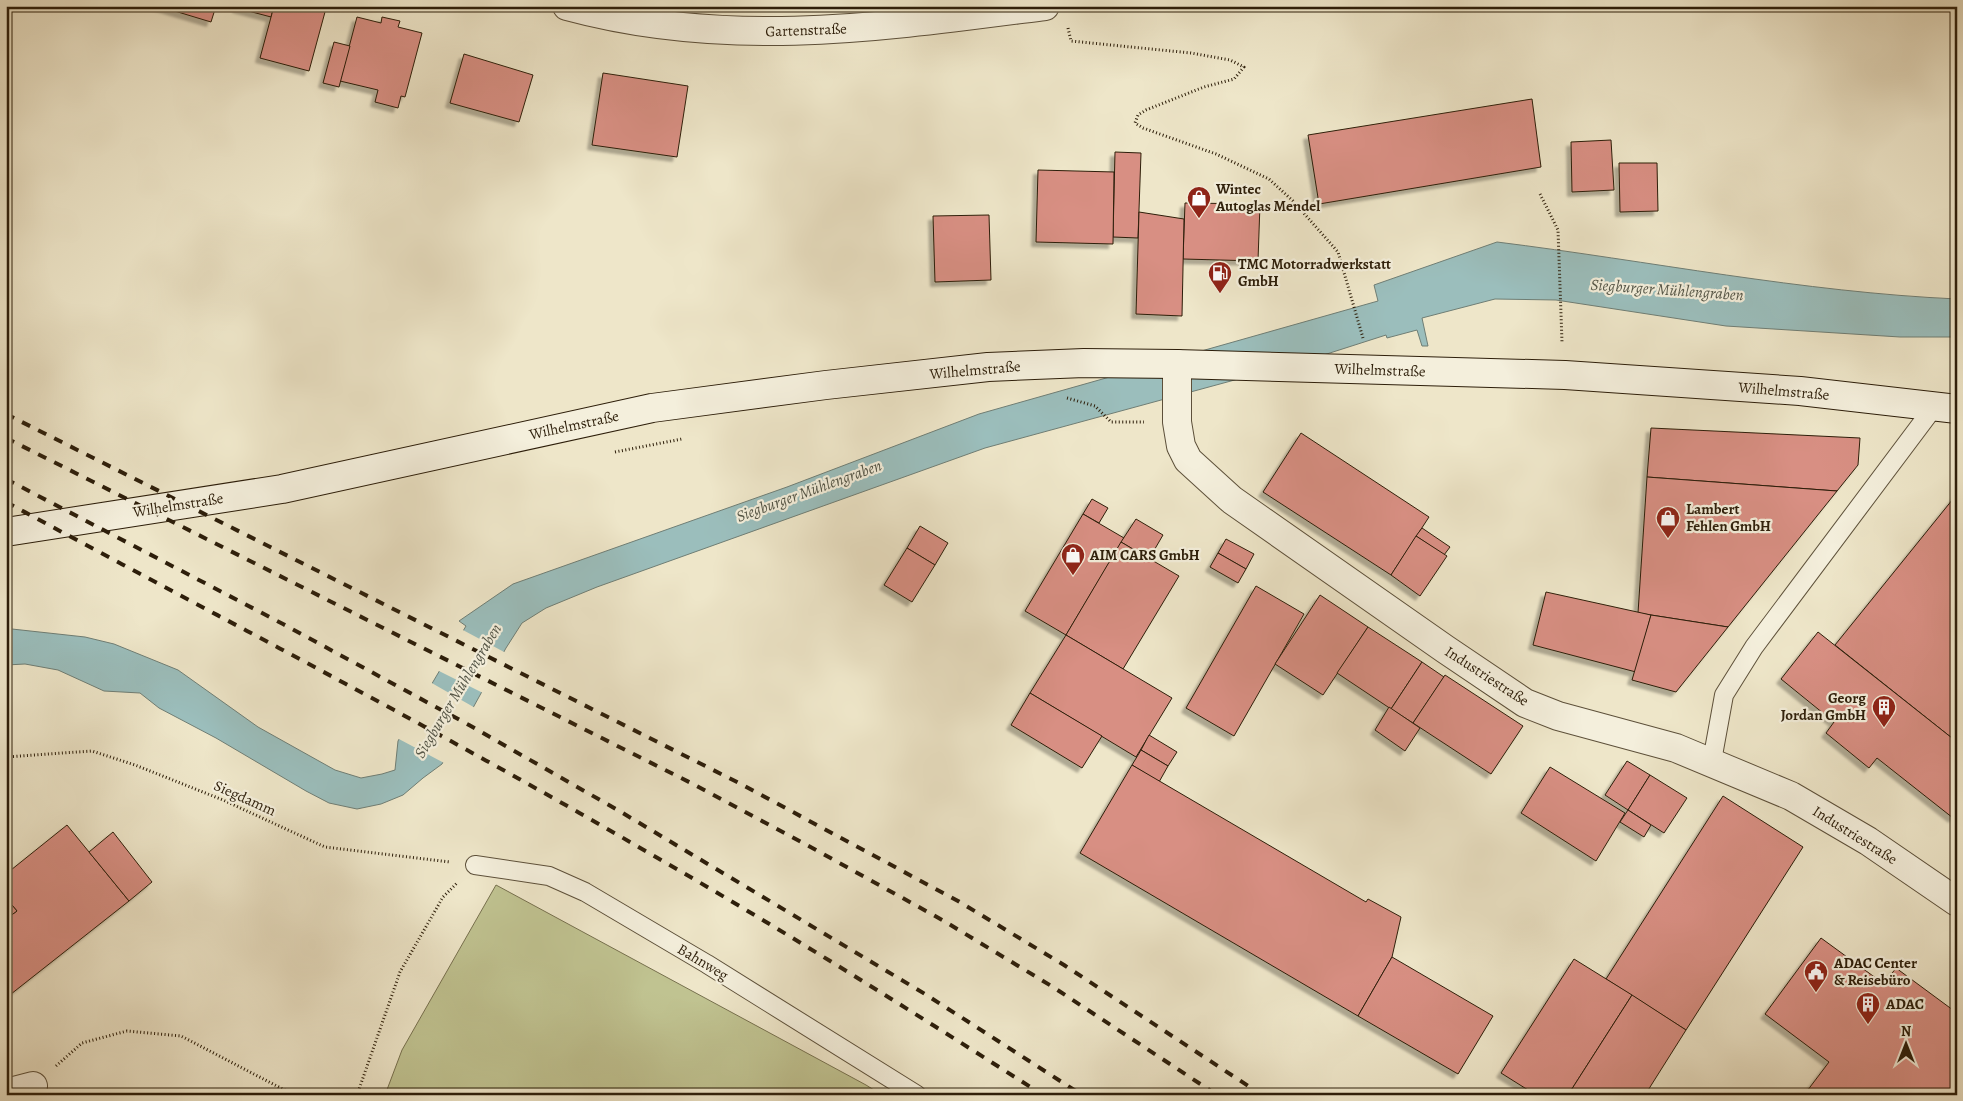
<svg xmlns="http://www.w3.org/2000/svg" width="1963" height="1101" font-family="Alegreya,serif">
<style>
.green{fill:#c0c391;stroke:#76704e}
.water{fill:#9bbebc;stroke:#6f7e75}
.pier{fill:#eee6c9}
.building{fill:#d88f83;stroke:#2d1e0a;filter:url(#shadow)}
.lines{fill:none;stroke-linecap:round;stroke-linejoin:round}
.service-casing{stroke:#5d503a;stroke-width:20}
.minor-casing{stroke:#5d503a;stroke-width:30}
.secondary-casing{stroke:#2d1e0a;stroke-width:30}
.path{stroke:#2d1e0a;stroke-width:3;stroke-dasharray:1 2.5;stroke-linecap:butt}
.service{stroke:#f4efdc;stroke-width:18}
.minor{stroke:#f4efdc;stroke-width:28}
.secondary{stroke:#f4efdc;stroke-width:28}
.rail{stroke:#2d1e0a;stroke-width:4;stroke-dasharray:9 9;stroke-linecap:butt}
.labels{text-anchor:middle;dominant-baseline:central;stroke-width:4.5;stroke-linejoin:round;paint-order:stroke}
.street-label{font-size:15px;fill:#2d1e0a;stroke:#f4efdc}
.poi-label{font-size:15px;font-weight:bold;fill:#2d1e0a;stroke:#f4efdc;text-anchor:start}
.water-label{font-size:16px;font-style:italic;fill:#545648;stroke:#f4efdc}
</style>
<defs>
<filter id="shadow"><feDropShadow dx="-4.5" dy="4.5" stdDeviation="1" flood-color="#0004"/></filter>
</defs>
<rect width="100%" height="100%" fill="#eee6c9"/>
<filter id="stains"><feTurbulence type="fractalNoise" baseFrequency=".004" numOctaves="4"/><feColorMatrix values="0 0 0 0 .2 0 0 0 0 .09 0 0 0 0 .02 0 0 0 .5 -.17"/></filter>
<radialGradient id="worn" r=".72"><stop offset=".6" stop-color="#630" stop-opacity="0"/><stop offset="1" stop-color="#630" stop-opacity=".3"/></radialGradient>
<polygon class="green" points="496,885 866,1085 882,1095 385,1095 402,1050"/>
<path class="water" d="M1497,242C1650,261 1802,292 1957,299V337H1900L1726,326L1556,300L1495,299L1422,318L1428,346H1422L1417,330L1387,338L1386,335L1308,360L985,448L597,587L546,608L522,623L506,648L442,764L423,778L403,795L381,804L357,809L329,803L306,791L216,738L159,708L140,693L104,691L58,670L25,664L6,665V630L12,629L85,637L114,644L178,670L258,727L335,770L361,778L382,774L395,770L398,741L466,626L459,621L513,584L787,487L979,414L1378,301L1374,285Z"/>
<g class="pier">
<polygon points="461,629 506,653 485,694 437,670"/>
<polygon points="430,682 477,709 446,764 397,738"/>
</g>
<g class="building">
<polygon points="158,6 216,6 211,22"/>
<polygon points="237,6 274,6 271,17 237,8"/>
<polygon points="274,6 306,6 325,12 309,71 260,58"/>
<polygon points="357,17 381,23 382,17 400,21 398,27 422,33 405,97 401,96 398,108 375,102 378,90 340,81"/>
<polygon points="334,42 350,46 339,87 323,83"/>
<polygon points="464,54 533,75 519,122 450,103"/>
<polygon points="603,73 688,86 677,157 592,145"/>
<polygon points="1532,99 1541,167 1319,204 1308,135"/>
<polygon points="1611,140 1614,190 1572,192 1571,142"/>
<polygon points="1115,152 1141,153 1138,238 1113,237"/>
<polygon points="1619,163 1657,163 1658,211 1620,212"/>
<polygon points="1038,170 1114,172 1113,244 1036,242"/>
<polygon points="1185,203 1260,204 1258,261 1183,259"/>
<polygon points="1139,212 1184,219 1182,316 1136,314"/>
<polygon points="989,215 991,280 935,282 933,216"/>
<polygon points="1651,428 1860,438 1858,465 1837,491 1647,477"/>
<polygon points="1301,433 1429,517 1391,575 1263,492"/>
<polygon points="1647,477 1837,491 1728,627 1638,613"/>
<polygon points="1957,494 1957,742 1835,645"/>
<polygon points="1092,499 1108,508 1099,523 1083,514"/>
<polygon points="1083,514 1124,538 1066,635 1025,611"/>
<polygon points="1136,519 1163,535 1149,559 1121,542"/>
<polygon points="920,526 948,543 935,565 907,548"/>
<polygon points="1422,528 1450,547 1444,555 1416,536"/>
<polygon points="1416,536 1447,556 1420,596 1391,575"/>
<polygon points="1226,539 1254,554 1246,569 1218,553"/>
<polygon points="1121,542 1179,576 1123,669 1066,635"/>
<polygon points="907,548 935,565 912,602 884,585"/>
<polygon points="1218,553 1246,569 1238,583 1210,567"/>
<polygon points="1256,586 1304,614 1234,736 1186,708"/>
<polygon points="1546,592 1651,615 1636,672 1533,645"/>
<polygon points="1320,595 1368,627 1323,695 1275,664"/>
<polygon points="1651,615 1728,627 1676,692 1632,680"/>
<polygon points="1368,627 1422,662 1391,709 1337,673"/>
<polygon points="1818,632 1957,742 1957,814 1953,818 1877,758 1869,768 1826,733 1834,722 1781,679"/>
<polygon points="1066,635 1172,698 1136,757 1030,693"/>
<polygon points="1422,662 1444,677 1413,723 1391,709"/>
<polygon points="1445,675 1523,726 1491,774 1413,723"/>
<polygon points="1030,693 1102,736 1082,768 1011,725"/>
<polygon points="1389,707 1420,728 1405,751 1375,730"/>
<polygon points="1149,735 1177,752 1168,766 1141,750"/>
<polygon points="1141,750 1168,766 1159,782 1132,765"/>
<polygon points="1627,761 1650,775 1628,810 1605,795"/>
<polygon points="1132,765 1366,902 1368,899 1401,917 1392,957 1358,1016 1080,853"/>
<polygon points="1550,767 1625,813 1596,861 1521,813"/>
<polygon points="1650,775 1687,798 1664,833 1628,810"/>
<polygon points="1723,796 1803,847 1686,1030 1606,979"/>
<polygon points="1628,810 1651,825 1644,837 1620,822"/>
<polygon points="67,825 129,901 6,998 6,919 17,911 6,898 6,874"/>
<polygon points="113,832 152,882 129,901 89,852"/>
<polygon points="6,898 17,911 6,919"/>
<polygon points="1821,938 1884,984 1896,968 1957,1013 1957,1095 1804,1095 1829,1062 1765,1014"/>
<polygon points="1392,957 1493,1016 1458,1074 1358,1016"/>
<polygon points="1574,959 1632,995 1568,1095 1536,1095 1501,1073"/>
<polygon points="1632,995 1686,1030 1645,1095 1568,1095"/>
</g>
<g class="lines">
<g class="service-casing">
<g id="service">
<polyline points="1712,761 1724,695 1754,647 1934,407"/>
<polyline points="475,865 549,876 585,892 707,964 917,1095"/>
</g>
</g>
<g class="minor-casing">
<g id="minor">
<path d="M567,6C729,50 882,27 1045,6"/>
<polyline points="1177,364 1177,422 1181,446 1188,460 1232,500 1445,649 1525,703 1558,716 1676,748 1791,796 1868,841 1957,902"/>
<polyline points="6,1093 33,1086"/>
</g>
</g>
<g class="secondary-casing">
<polyline id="secondary" points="6,532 282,489 652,408 826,385 988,367 1084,363 1177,364 1565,375 1800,391 1957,409"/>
</g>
<g class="path">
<polyline points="1068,28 1071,41 1191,53 1230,60 1244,67 1234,79 1204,87 1146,110 1138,115 1135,123 1143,128 1216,154 1269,179 1293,201 1338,252 1363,338"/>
<polyline points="1540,194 1558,230 1562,342"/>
<polyline points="1067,398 1095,406 1111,422 1144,422"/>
<polyline points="615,452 682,439"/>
<polyline points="6,757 92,751 135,765 223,800 325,847 450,862"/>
<polyline points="56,1066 82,1043 127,1031 181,1036 294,1095"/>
<polyline points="357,1095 400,972 443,897 457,883"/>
</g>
<use href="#service" class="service"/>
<use href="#minor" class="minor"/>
<use href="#secondary" class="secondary"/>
<g class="rail">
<polyline points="6,414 739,783 958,901 1064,965 1262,1095"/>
<polyline points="6,438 691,783 816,850 944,921 1053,987 1217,1095"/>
<polyline points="6,479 283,624 469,725 621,812 925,994 1082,1095"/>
<path d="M6,502C221,618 438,730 649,853C783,930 913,1012 1043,1095"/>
</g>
</g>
<defs>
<g id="shop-pin" transform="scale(1.25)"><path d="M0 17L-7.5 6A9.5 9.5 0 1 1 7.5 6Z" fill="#8f2418" stroke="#f4efdc"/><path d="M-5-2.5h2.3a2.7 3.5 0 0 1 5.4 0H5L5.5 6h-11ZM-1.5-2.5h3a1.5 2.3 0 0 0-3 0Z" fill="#fff"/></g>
<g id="fuel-pin" transform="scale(1.25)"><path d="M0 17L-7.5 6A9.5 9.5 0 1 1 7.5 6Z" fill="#8f2418" stroke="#f4efdc"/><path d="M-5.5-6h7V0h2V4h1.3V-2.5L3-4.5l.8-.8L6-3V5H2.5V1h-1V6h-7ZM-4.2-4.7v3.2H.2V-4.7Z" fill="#fff"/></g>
<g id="building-pin" transform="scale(1.25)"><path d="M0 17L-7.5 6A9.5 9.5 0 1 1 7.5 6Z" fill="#8f2418" stroke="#f4efdc"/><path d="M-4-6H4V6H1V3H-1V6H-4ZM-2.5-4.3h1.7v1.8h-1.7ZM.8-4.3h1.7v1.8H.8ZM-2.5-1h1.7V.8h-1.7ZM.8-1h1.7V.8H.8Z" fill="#fff"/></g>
<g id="civic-pin" transform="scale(1.25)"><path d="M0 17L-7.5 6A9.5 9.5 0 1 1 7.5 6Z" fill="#8f2418" stroke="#f4efdc"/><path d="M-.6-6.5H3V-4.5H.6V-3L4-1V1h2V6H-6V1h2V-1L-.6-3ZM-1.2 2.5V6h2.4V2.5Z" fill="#fff"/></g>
</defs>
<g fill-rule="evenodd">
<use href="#shop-pin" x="1199" y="198"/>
<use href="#fuel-pin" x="1220" y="273"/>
<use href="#shop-pin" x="1668" y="518"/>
<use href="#shop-pin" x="1073" y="555"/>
<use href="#building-pin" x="1884" y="707"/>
<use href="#civic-pin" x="1816" y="972"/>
<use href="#building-pin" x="1868" y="1004"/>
</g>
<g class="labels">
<g class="street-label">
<text transform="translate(806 30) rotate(-2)">Gartenstraße</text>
<text transform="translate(975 370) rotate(-5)">Wilhelmstraße</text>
<text transform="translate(1380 370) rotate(2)">Wilhelmstraße</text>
<text transform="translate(1784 391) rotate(5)">Wilhelmstraße</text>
<text transform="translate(574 425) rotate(-12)">Wilhelmstraße</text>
<text transform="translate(178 505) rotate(-9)">Wilhelmstraße</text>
<text transform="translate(1487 676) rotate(33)">Industriestraße</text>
<text transform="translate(245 798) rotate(24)">Siegdamm</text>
<text transform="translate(1855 835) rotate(32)">Industriestraße</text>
<text transform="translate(703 962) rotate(31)">Bahnweg</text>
</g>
<g class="poi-label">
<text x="1216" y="189">Wintec<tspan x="1216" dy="17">Autoglas Mendel</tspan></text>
<text x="1238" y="264">TMC Motorradwerkstatt<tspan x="1238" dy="17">GmbH</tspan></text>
<text x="1686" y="509">Lambert<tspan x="1686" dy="17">Fehlen GmbH</tspan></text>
<text x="1090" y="555">AIM CARS GmbH</text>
<text x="1866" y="698" text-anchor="end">Georg<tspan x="1866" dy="17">Jordan GmbH</tspan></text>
<text x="1834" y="963">ADAC Center<tspan x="1834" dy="17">&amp; Reisebüro</tspan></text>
<text x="1886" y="1004">ADAC</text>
</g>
<g class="water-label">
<text transform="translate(1667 290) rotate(4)">Siegburger Mühlengraben</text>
<text transform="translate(809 491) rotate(-20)">Siegburger Mühlengraben</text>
<text transform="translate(458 691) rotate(-59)">Siegburger Mühlengraben</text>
</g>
</g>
<rect width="1963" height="1101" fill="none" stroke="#eee6c9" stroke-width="25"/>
<rect x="8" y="8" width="1948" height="1086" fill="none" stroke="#2d1e0a" stroke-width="2.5"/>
<rect x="12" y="12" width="1938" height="1076" fill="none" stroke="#2d1e0a"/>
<g transform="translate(1906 1044)" stroke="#f4efdc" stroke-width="4" paint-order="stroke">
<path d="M0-4L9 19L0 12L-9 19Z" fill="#2d1e0a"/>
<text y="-8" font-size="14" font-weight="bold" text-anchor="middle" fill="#2d1e0a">N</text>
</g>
<rect width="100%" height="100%" filter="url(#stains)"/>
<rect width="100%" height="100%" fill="url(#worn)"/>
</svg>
